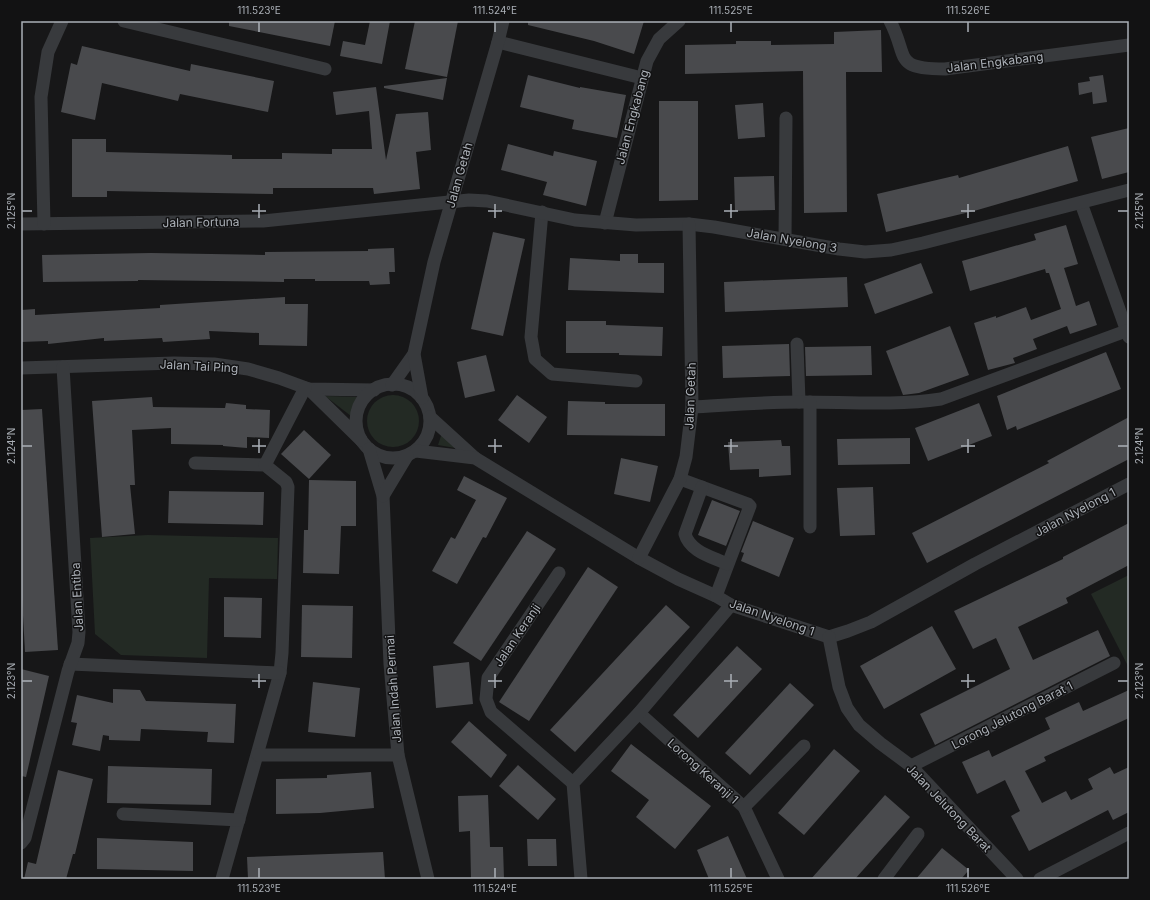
<svg xmlns="http://www.w3.org/2000/svg" width="1150" height="900" font-family="Inter,sans-serif">
<style>
.green{fill:#232a24}
.building{fill:#494a4d}
.lines{fill:none;stroke-linecap:round;stroke-linejoin:round}
.minor{stroke:#383a3d;stroke-width:13}
.ticks{fill:none;stroke:#abb0b7;stroke-width:1.5}
.labels{text-anchor:middle;dominant-baseline:central;stroke-width:3;stroke-linejoin:round;paint-order:stroke}
.street-label{font-size:12px;fill:#abb0b7;stroke:#121213}
.neatline{fill:none;stroke:#abb0b7;stroke-width:1.5}
.ticks-label{font-size:10px;text-anchor:middle;fill:#abb0b7}
</style>
<rect width="100%" height="100%" fill="#171718"/>
<g class="green">
<circle cx="393" cy="421" r="26"/>
<polygon points="325,396 357,397 351,416"/>
<polygon points="442,433 461,449 438,445"/>
<polygon points="148,535 278,538 277,579 209,578 207,658 121,655 95,634 90,538"/>
<polygon points="1129,575 1129,668 1091,594"/>
</g>
<g class="building">
<polygon points="229,21 335,21 330,46 229,26"/>
<polygon points="370,21 390,21 382,64 340,56 343,41 365,45"/>
<polygon points="415,21 458,21 447,77 405,69"/>
<polygon points="528,21 644,21 634,54 594,41 528,25"/>
<polygon points="881,30 882,72 846,72 847,212 804,213 803,71 685,74 685,45 736,44 736,41 771,41 771,45 834,44 834,32"/>
<polygon points="82,46 190,71 191,64 274,81 268,112 180,94 178,101 102,83 95,120 61,112 71,63 77,65"/>
<polygon points="528,75 580,88 580,87 626,95 617,138 572,129 574,120 520,107"/>
<polygon points="1103,75 1107,102 1093,104 1092,92 1079,95 1078,83 1090,81 1089,77"/>
<polygon points="447,78 443,100 384,88 384,86"/>
<polygon points="376,87 386,160 396,114 428,112 431,150 416,152 420,189 374,194 373,188 273,188 273,194 107,191 107,197 72,197 72,139 106,139 106,152 232,155 232,159 282,159 282,153 332,154 332,149 372,149 369,111 336,115 333,92"/>
<polygon points="659,101 698,101 698,200 659,201"/>
<polygon points="763,103 765,137 738,139 735,105"/>
<polygon points="1129,128 1129,172 1102,179 1091,137"/>
<polygon points="508,144 553,156 554,151 597,161 586,206 543,195 547,182 501,170"/>
<polygon points="1068,146 1078,181 974,211 886,232 877,194 958,175 959,178"/>
<polygon points="774,176 775,210 735,211 734,177"/>
<polygon points="1066,225 1078,264 1064,268 1076,306 1089,301 1097,325 1070,334 1067,326 1033,339 1037,349 1013,358 1015,363 988,370 974,323 996,316 996,318 1026,307 1031,320 1061,309 1049,273 1046,273 1045,269 970,291 962,261 1036,240 1034,234"/>
<polygon points="493,232 525,239 503,336 471,329"/>
<polygon points="394,248 395,272 389,272 390,284 370,285 369,281 315,281 315,279 284,279 284,282 138,280 138,281 43,282 42,255 151,253 265,255 265,252 368,251 368,249"/>
<polygon points="620,254 638,254 638,263 664,263 664,293 568,290 570,258 620,261"/>
<polygon points="921,263 933,293 875,314 864,284"/>
<polygon points="847,277 848,307 725,312 724,282"/>
<polygon points="285,297 285,304 308,304 307,346 259,345 259,333 209,331 210,339 163,342 162,338 104,341 104,338 48,344 48,341 21,342 21,310 35,309 35,315 160,308 160,305"/>
<polygon points="566,321 606,321 606,325 663,327 662,356 619,355 619,353 566,353"/>
<polygon points="950,326 969,375 919,393 903,395 886,351"/>
<polygon points="789,344 790,376 723,378 722,346"/>
<polygon points="871,346 872,375 806,376 805,347"/>
<polygon points="1106,352 1121,389 1017,430 1016,426 1007,430 997,396"/>
<polygon points="486,355 495,391 465,398 457,362"/>
<polygon points="517,395 547,417 529,443 498,420"/>
<polygon points="152,397 153,407 225,408 226,403 246,405 246,409 270,410 269,438 247,437 247,448 223,446 223,445 171,444 171,428 132,430 135,485 130,485 135,534 102,537 92,401"/>
<polygon points="568,401 605,402 605,404 665,404 665,436 567,435"/>
<polygon points="979,403 992,436 928,461 915,428"/>
<polygon points="42,409 58,650 25,652 21,580 21,410"/>
<polygon points="1129,417 1129,459 927,563 912,533 1049,463 1047,461"/>
<polygon points="304,430 331,455 309,479 281,454"/>
<polygon points="910,438 910,464 838,465 837,439"/>
<polygon points="781,440 782,446 790,446 791,475 759,477 759,469 730,470 728,442"/>
<polygon points="621,458 658,466 650,502 614,494"/>
<polygon points="464,476 507,498 486,538 483,537 457,584 432,571 451,537 455,539 476,500 457,490"/>
<polygon points="309,480 356,481 356,526 341,526 339,574 303,573 304,530 308,530"/>
<polygon points="873,487 875,535 840,536 837,488"/>
<polygon points="169,491 264,492 263,525 168,523"/>
<polygon points="712,500 740,511 726,546 698,535"/>
<polygon points="753,521 794,538 779,577 741,561 744,553 741,552"/>
<polygon points="1129,523 1129,565 1066,598 1068,603 1018,627 1033,660 1098,630 1110,656 935,745 920,714 1010,669 996,638 973,649 954,611 1063,559 1063,557"/>
<polygon points="527,531 556,549 481,661 453,643"/>
<polygon points="588,567 618,587 529,721 499,702"/>
<polygon points="224,597 262,598 261,638 224,637"/>
<polygon points="302,605 353,606 352,658 301,657"/>
<polygon points="666,605 690,627 575,752 550,730"/>
<polygon points="932,626 956,669 884,709 860,666"/>
<polygon points="737,646 762,669 698,738 673,715"/>
<polygon points="469,662 473,704 436,708 433,666"/>
<polygon points="21,669 49,676 26,777 21,776"/>
<polygon points="313,682 360,688 355,737 308,732"/>
<polygon points="790,683 814,705 750,775 725,753"/>
<polygon points="113,689 140,690 146,701 236,704 234,743 207,742 208,732 141,729 140,741 109,740 109,736 103,735 100,751 72,745 77,723 71,722 77,695 113,703"/>
<polygon points="1129,690 1129,718 1044,757 1046,761 1025,771 1042,803 1066,791 1071,800 1093,789 1088,779 1110,767 1114,774 1129,767 1129,812 1113,820 1108,810 1029,851 1011,816 1020,811 1005,780 977,794 962,762 989,750 992,757 1050,729 1045,718 1079,702 1083,711"/>
<polygon points="469,721 507,755 491,778 451,742"/>
<polygon points="631,744 711,806 675,849 636,817 649,800 611,771"/>
<polygon points="834,749 860,771 804,835 778,813"/>
<polygon points="518,765 556,799 538,820 499,786"/>
<polygon points="108,766 212,769 211,805 107,803"/>
<polygon points="58,770 93,779 75,854 73,854 66,879 24,879 28,862 36,864"/>
<polygon points="371,772 374,808 320,813 276,814 276,779 327,778 327,775"/>
<polygon points="488,795 490,847 503,847 504,879 471,879 470,831 459,832 458,796"/>
<polygon points="885,795 910,817 855,879 811,879"/>
<polygon points="728,836 747,879 709,879 697,850"/>
<polygon points="97,838 193,842 193,871 97,869"/>
<polygon points="527,839 556,839 557,866 528,866"/>
<polygon points="942,848 969,870 961,879 916,879"/>
<polygon points="383,852 385,879 248,879 247,857"/>
</g>
<g class="lines">
<g class="minor">
<polyline points="124,21 325,69"/>
<path d="M890,21C909,57 892,69 945,69L1129,45"/>
<polyline points="498,42 642,78"/>
<polyline points="1081,203 1129,337"/>
<polyline points="542,212 531,337 535,359 552,374 636,381"/>
<polyline points="605,223 647,61 659,39 679,21"/>
<polyline points="21,224 263,221 469,200 487,201 575,220 636,225 689,224 714,227 839,249 865,252 891,250 923,243 1129,190"/>
<polyline points="44,224 41,97 48,52 62,21"/>
<polyline points="785,239 786,118"/>
<polyline points="797,344 799,402"/>
<polyline points="21,368 174,363 214,364 248,369 279,378 309,389 374,390"/>
<circle cx="393" cy="421" r="37"/>
<polyline points="392,385 414,354"/>
<polyline points="309,389 361,440"/>
<polyline points="422,398 414,354 434,262 498,42 503,21"/>
<path d="M692,407C728,405 765,402 801,402C848,402 895,406 941,399L1126,331"/>
<polyline points="430,417 475,458"/>
<polyline points="369,449 383,496 390,664 398,755 428,879"/>
<polyline points="416,451 475,458 639,558 678,579 716,596 731,605 829,637 848,631 871,622 975,564 1129,484"/>
<polyline points="195,463 265,465 286,482 288,487 282,653 280,673 222,879"/>
<polyline points="265,465 305,388"/>
<polyline points="680,479 748,504 750,506 716,596"/>
<path d="M702,487L685,534C690,552 713,557 727,564"/>
<polyline points="383,496 407,456"/>
<polyline points="810,527 810,402"/>
<polyline points="639,558 680,479 686,457 692,407 689,224"/>
<polyline points="559,573 488,678 486,699 491,712 573,783"/>
<polyline points="829,637 839,687 847,708 859,725 880,743 911,766 1017,879"/>
<polyline points="70,664 280,673"/>
<polyline points="639,713 744,807 778,879"/>
<polyline points="258,755 398,755"/>
<polyline points="911,766 1114,663"/>
<polyline points="744,807 804,746"/>
<polyline points="123,814 239,820"/>
<polyline points="21,843 25,838 68,671 78,643 79,632 63,367"/>
<polyline points="581,879 573,783 639,713 731,605"/>
<polyline points="884,879 918,834"/>
<polyline points="1040,879 1129,833"/>
</g>
</g>
<path class="ticks" d="M259,22V32M495,22V32M731,22V32M968,22V32M259,204V218M495,204V218M731,204V218M968,204V218M22,211H32M252,211H266M488,211H502M724,211H738M961,211H975M1118,211H1128M259,439V453M495,439V453M731,439V453M968,439V453M22,446H32M252,446H266M488,446H502M724,446H738M961,446H975M1118,446H1128M259,674V688M495,674V688M731,674V688M968,674V688M22,681H32M252,681H266M488,681H502M724,681H738M961,681H975M1118,681H1128M259,868V878M495,868V878M731,868V878M968,868V878"/>
<g class="labels">
<g class="street-label">
<text transform="translate(995 62) rotate(-7)">Jalan Engkabang</text>
<text transform="translate(632 117) rotate(-75)">Jalan Engkabang</text>
<text transform="translate(459 175) rotate(-74)">Jalan Getah</text>
<text transform="translate(201 222) rotate(-1)">Jalan Fortuna</text>
<text transform="translate(792 240) rotate(10)">Jalan Nyelong 3</text>
<text transform="translate(199 366) rotate(3)">Jalan Tai Ping</text>
<text transform="translate(690 396) rotate(-88)">Jalan Getah</text>
<text transform="translate(1075 512) rotate(-28)">Jalan Nyelong 1</text>
<text transform="translate(77 597) rotate(-93)">Jalan Entiba</text>
<text transform="translate(772 617) rotate(19)">Jalan Nyelong 1</text>
<text transform="translate(517 635) rotate(-56)">Jalan Keranji</text>
<text transform="translate(393 689) rotate(-94)">Jalan Indah Permai</text>
<text transform="translate(1012 715) rotate(-27)">Lorong Jelutong Barat 1</text>
<text transform="translate(703 771) rotate(42)">Lorong Keranji 1</text>
<text transform="translate(949 808) rotate(46)">Jalan Jelutong Barat</text>
</g>
</g>
<rect width="1150" height="900" fill="none" stroke="#121213" stroke-width="44"/>
<rect x="22" y="22" width="1106" height="856" class="neatline"/>
<g class="ticks-label">
<text x="259" y="14">111.523°E</text>
<text x="495" y="14">111.524°E</text>
<text x="731" y="14">111.525°E</text>
<text x="968" y="14">111.526°E</text>
<text transform="translate(11 211) rotate(-90)" y="4">2.125°N</text>
<text transform="translate(1139 211) rotate(-90)" y="4">2.125°N</text>
<text transform="translate(11 446) rotate(-90)" y="4">2.124°N</text>
<text transform="translate(1139 446) rotate(-90)" y="4">2.124°N</text>
<text transform="translate(11 681) rotate(-90)" y="4">2.123°N</text>
<text transform="translate(1139 681) rotate(-90)" y="4">2.123°N</text>
<text x="259" y="892">111.523°E</text>
<text x="495" y="892">111.524°E</text>
<text x="731" y="892">111.525°E</text>
<text x="968" y="892">111.526°E</text>
</g>
</svg>
